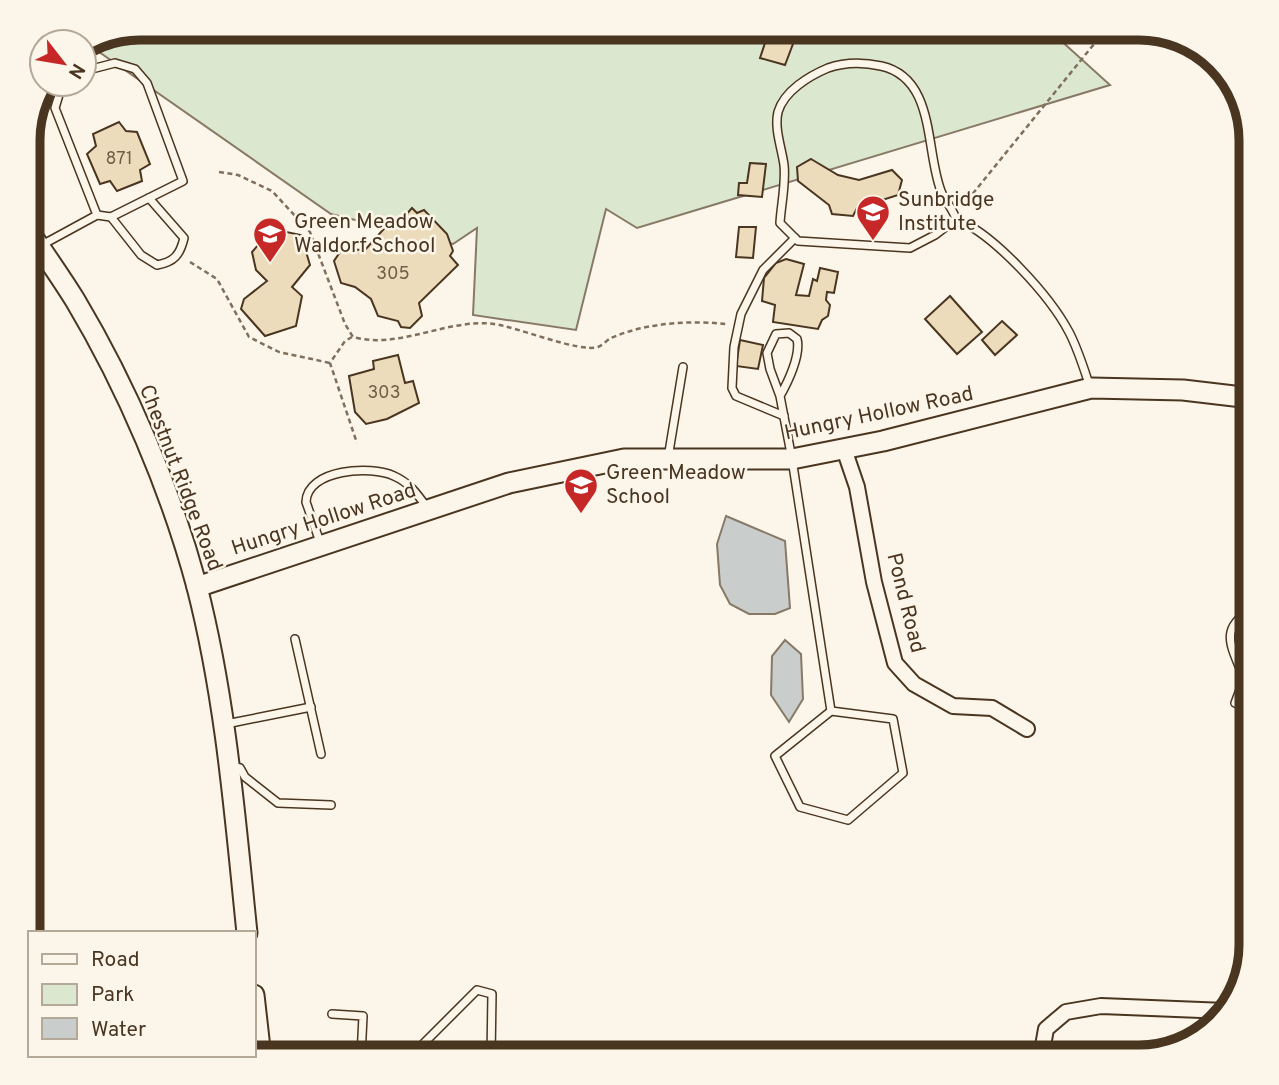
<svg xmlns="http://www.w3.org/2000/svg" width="1279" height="1085" font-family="Overpass,sans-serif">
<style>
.green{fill:#dce7d0;stroke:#887966;stroke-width:2}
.water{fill:#c9cecd;stroke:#887966;stroke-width:2}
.building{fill:#ecdcbc;stroke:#4a3520;stroke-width:2}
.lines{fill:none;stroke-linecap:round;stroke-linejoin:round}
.lane-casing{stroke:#4a3520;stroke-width:10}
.street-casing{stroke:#4a3520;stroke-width:18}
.secondary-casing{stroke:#4a3520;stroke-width:23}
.path{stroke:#7f6f5c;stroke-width:2.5;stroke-dasharray:5 3.5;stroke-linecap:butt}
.lane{stroke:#fbf6e9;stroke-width:7}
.street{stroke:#fbf6e9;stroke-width:14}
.secondary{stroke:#fbf6e9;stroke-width:19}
.labels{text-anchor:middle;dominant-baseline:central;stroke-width:5;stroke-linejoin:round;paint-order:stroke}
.number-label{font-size:18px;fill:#725f47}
.poi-label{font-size:21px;fill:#4a3520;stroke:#fbf6e9;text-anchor:start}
.street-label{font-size:21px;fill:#4a3520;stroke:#fbf6e9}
.rim{fill:none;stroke:#4a3520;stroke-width:9}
</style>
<rect width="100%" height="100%" fill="#fbf6e9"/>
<polygon class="green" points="141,28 1047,28 1110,85 637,228 606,209 576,330 473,315 477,228 453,244 331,214 92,47"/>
<g class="water">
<polygon points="726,516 785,541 790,608 775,614 749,614 730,604 720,585 717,544"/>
<polygon points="785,640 801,654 803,699 789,722 771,695 772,656"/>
</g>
<g class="building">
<polygon points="770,28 799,28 785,65 760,58"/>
<polygon points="119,122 126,131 137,132 150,164 140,170 142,181 117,191 110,181 100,184 87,154 96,146 93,134"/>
<polygon points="811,159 838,175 859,180 892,170 902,180 898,195 857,208 853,216 832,214 829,205 798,181 797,167"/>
<polygon points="750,163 766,164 762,197 738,195 739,183 747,183"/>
<polygon points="412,208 417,213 424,210 447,234 453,251 450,256 458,265 419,303 422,316 410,328 401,327 398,321 378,316 371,299 355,287 341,283 334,261 342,249 365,250 390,222 395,227"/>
<polygon points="739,227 756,227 753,258 736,257"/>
<polygon points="272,229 301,235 310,265 292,287 302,296 296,326 265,336 241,309 244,299 267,281 256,270 252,252"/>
<polygon points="786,259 804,264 796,295 809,296 813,279 817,281 820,268 838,272 834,293 827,292 826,300 830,305 828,316 822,320 818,329 773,322 775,305 762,301 764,278 776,263"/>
<polygon points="950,296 982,332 957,354 925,319"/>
<polygon points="1002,321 1017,335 995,355 982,340"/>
<polygon points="740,340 763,345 758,369 736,366"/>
<polygon points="398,355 405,383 413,381 419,403 387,419 366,424 355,412 349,376 374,369 373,361"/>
</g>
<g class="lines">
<g class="lane-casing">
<g id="lane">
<polyline points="65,84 61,88 55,108 97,215"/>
<path d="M111,217L141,255L157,265C174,262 180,255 184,238L149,198"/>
<path d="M956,219L935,235L910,248L798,241L780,223C781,205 786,184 784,165C782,149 774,129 778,112C784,91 809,76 828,68C845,62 863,62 881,66C936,78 925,150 941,191C945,201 953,209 956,219C994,234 1050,296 1069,332C1078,349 1084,369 1090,387"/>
<polyline points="40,246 97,215 111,217 183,181 147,83 135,69 115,63 84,71"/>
<path d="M780,396C788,382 801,355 797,339L789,333L776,334L767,353L770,369L780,396L792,459L831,711"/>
<polyline points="784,416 736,396 732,388 734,347 741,314 763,270 795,238"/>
<polyline points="668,458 683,367"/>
<path d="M321,545L306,502C307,469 371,465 394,476C410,483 418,495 428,509"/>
<polyline points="295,639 321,754"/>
<path d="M1251,710L1235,703L1244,679C1234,650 1216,630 1251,610"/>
<polygon points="831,711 893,719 903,773 848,820 800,807 775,756"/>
<polyline points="226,724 311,707"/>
<polyline points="231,766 240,768 245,777 278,803 331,805"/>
<polyline points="332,1014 363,1016 361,1057"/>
<polyline points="410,1057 477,990 492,994 491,1057"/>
</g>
</g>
<g class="street-casing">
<g id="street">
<polyline points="844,449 857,487 874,582 895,663 914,684 953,706 992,708 1027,729"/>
<polyline points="1041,1057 1046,1029 1066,1012 1101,1006 1226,1011"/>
</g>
</g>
<g class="secondary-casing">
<g id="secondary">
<path d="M28,230C44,253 60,276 75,300C127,387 171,490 197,587C226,700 235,817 247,933"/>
<polyline points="197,587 509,483 624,459 792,459 883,441 1091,388 1183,390 1251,398"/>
<polyline points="254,995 261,1057"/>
</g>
</g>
<g class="path">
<polyline points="814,37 824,28"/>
<path d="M219,172L238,175L272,191L310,232L345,324L353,337C399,350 447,318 494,324C517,327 580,353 598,347C603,345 607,340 611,338C645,323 689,320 726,324"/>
<polyline points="962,207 1107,28"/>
<polyline points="190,262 217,279 249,337 279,352 330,363"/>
<polyline points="352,337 345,341 330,363 357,443"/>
</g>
<use href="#lane" class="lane"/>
<use href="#street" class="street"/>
<use href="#secondary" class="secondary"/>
</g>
<defs>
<g id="university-pin" transform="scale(1.75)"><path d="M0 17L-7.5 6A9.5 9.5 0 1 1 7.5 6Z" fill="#c62828" stroke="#fbf6e9"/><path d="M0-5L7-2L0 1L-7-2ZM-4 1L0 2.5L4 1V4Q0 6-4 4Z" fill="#fff"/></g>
<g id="school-pin" transform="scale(1.75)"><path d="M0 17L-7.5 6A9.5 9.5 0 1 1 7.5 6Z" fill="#c62828" stroke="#fbf6e9"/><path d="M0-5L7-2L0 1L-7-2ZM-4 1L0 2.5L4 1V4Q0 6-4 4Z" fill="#fff"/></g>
</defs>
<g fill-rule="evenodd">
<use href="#university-pin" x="873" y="212"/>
<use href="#school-pin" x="270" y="234"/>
<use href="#school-pin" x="581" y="485"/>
</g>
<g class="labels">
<g class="number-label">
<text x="119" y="159">871</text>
<text x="393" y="274">305</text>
<text x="384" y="393">303</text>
</g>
<g class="poi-label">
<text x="898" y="200">Sunbridge<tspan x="898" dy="24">Institute</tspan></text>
<text x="294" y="222">Green Meadow<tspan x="294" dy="24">Waldorf School</tspan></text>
<text x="606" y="473">Green Meadow<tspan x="606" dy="24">School</tspan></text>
</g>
<g class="street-label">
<text transform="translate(879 414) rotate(-12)">Hungry Hollow Road</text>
<text transform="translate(180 478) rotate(69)">Chestnut Ridge Road</text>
<text transform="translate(324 520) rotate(-18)">Hungry Hollow Road</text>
<text transform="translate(905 603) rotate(76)">Pond Road</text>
</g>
</g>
<path d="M0 0H1279V1085H0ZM140 40H1139A100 100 0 0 1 1239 140V945A100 100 0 0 1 1139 1045H140A100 100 0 0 1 40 945V140A100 100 0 0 1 140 40Z" fill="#fbf6e9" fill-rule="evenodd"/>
<path class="rim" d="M140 40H1139A100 100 0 0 1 1239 140V945A100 100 0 0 1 1139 1045H140A100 100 0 0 1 40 945V140A100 100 0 0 1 140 40Z"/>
<rect x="28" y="931" width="228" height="126" fill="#fbf6e9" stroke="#b4a999" stroke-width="2"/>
<rect x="42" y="954" width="35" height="10" fill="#fbf6e9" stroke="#b4a999" stroke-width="2"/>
<text x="91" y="966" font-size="21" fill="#4a3520">Road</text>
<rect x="42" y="984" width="35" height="21" fill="#dce7d0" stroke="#b4a999" stroke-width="2"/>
<text x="91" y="1001" font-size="21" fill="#4a3520">Park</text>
<rect x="42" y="1018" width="35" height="21" fill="#c9cecd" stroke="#b4a999" stroke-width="2"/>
<text x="91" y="1036" font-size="21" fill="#4a3520">Water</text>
<g transform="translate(63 63) rotate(121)"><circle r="33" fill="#fbf6e9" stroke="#b4a999" stroke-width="2"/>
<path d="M0-5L12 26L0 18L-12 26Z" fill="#c62828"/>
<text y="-10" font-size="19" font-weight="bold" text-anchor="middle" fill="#4a3520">N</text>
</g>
</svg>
